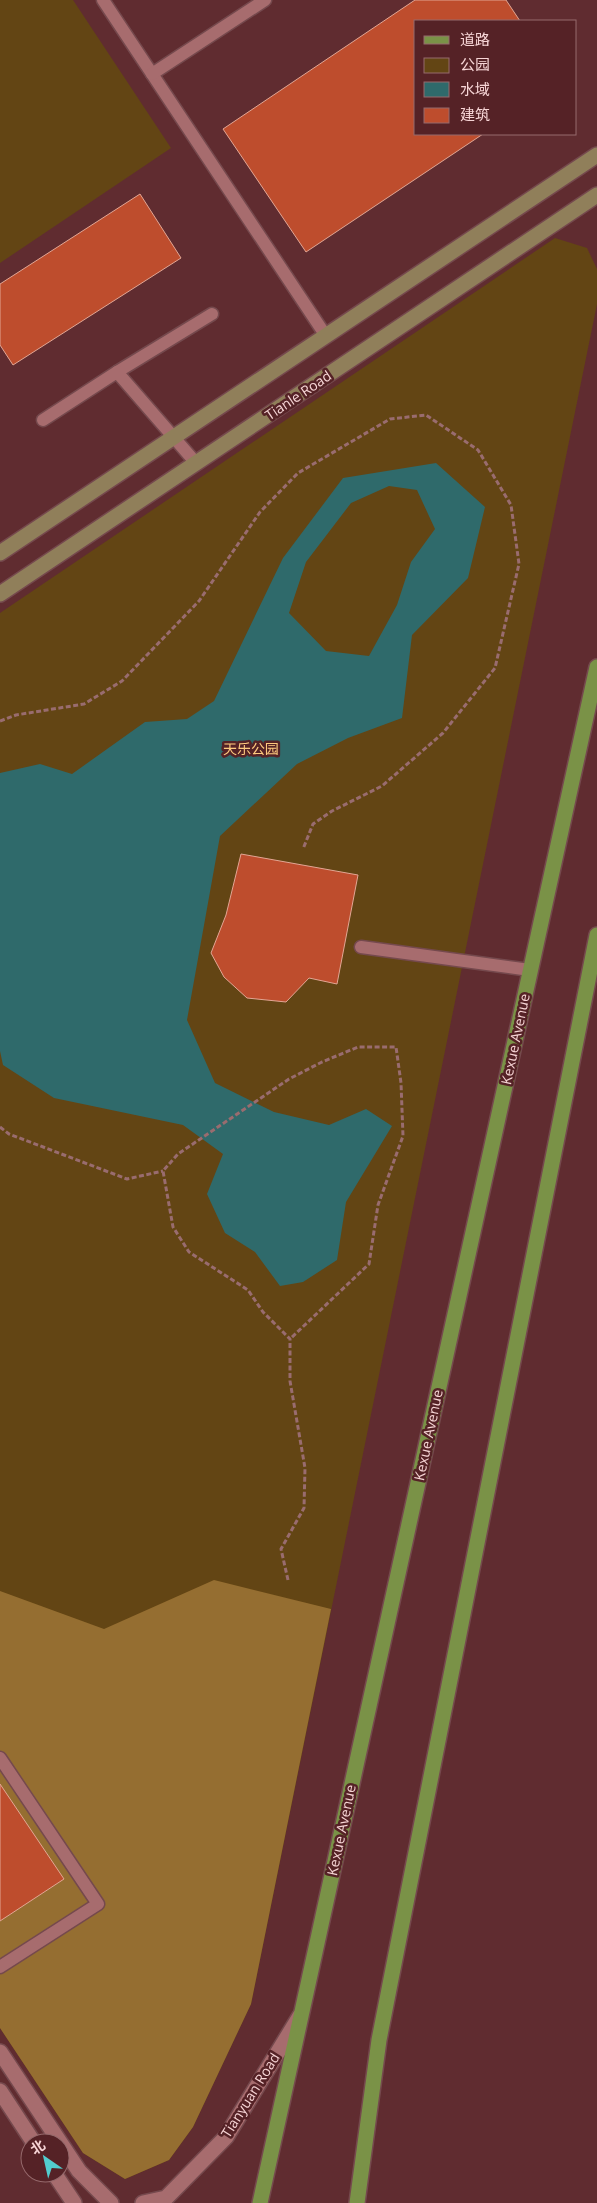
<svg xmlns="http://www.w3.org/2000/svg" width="597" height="2203" font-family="'Open Sans','Noto Sans SC',sans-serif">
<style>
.green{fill:#634514}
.forest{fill:#956e31}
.water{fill:#2f6a6b;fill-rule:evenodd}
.building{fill:#be4d2d;stroke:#e2a694}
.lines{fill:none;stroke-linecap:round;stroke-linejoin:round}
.lane-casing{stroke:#75494d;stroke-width:15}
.street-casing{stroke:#75494d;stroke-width:18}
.secondary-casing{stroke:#75494d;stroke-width:18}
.primary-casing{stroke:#75494d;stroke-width:18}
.path{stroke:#996c6f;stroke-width:3;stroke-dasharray:5 2.5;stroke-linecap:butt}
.lane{stroke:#a76c6e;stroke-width:12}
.street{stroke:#a76c6e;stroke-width:15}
.secondary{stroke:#907f5a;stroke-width:15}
.primary{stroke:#7a9247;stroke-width:15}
.labels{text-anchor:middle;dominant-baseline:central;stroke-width:5;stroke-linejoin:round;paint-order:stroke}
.street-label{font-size:14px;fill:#f7d5d6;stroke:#552226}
.park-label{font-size:14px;fill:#fdca7f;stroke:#552226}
</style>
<rect width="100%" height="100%" fill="#602c30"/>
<g class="green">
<polygon points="0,0 73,0 171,148 0,263"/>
<polygon points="555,238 587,248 597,269 597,304 251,2004 193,2127 169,2160 125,2179 83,2153 0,2028 0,613"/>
</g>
<polygon class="forest" points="214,1580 331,1609 251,2004 193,2127 169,2160 125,2179 83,2153 0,2028 0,1591 104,1629"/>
<path class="water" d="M436,463L485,507L468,578L412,635L402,718L348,738L297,764L220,836L187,1020L215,1083L274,1112L329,1125L366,1109L392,1126L346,1202L337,1260L303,1282L280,1286L255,1252L225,1233L207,1194L223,1154L183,1125L54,1098L3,1065L0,1051V773L40,764L72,774L145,722L187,719L214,701L283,558L343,478ZM389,486L417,490L435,529L411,562L397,605L369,656L326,651L289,613L306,562L351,503Z"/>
<g class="building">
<polygon points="415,0 506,0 520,21 416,21 416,134 483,134 306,252 223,129"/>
<polygon points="140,194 181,258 13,365 0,345 0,284"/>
<polygon points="241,854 358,875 337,984 309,978 286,1002 247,998 224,977 211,953 226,915"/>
<polygon points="0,1784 64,1879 0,1921"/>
</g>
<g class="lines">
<g class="lane-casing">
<g id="lane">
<polyline points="103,0 326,336"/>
<polyline points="152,74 265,0"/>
<polyline points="117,372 212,314"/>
<polyline points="43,420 117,372 196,463"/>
<polyline points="361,947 530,970"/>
<polyline points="0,1758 98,1904 0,1967"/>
</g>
</g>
<g class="street-casing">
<g id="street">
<polyline points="0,2052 79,2171 111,2203"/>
<polyline points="0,2091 34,2143"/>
<polyline points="54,2173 74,2203"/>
<polyline points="143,2203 166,2198 226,2137 300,2016"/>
</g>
</g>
<g class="secondary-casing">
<g id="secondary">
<polyline points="0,553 597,155"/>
<polyline points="0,594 597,195"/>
</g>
</g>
<g class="primary-casing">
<g id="primary">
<polyline points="260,2203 597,667"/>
<polyline points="357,2203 379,2040 597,935"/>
</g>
</g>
<g class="path">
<polyline points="0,721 16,715 84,704 122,681 199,601 260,512 298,473 390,419 426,415 478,450 511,505 519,564 495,668 443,733 382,786 332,811 313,824 303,849"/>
<polyline points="0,1127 9,1134 127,1179 163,1171"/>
<polyline points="288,1580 281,1549 304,1508 305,1468 290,1381 290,1339 263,1312 248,1290 189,1252 173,1227 163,1171 178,1154 289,1079 322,1062 358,1047 396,1047 401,1083 403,1136 378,1205 369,1264 290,1339"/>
</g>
<use href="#lane" class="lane"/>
<use href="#street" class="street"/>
<use href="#secondary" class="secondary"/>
<use href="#primary" class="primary"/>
</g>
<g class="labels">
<g class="street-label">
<text transform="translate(298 395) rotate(-34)">Tianle Road</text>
<text transform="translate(515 1039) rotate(-78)">Kexue Avenue</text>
<text transform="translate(428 1435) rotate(-78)">Kexue Avenue</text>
<text transform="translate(341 1830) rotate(-78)">Kexue Avenue</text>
<text transform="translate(250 2095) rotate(-58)">Tianyuan Road</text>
</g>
<g class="park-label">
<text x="251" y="748">天乐公园</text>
</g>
</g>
<rect x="414" y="20" width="162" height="115" fill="#552226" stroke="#966a6c"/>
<rect x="424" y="36" width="25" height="8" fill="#7a9247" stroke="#966a6c"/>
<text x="460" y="45" font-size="15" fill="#f7d5d6">道路</text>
<rect x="424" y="58" width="25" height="15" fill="#634514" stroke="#966a6c"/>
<text x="460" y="70" font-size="15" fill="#f7d5d6">公园</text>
<rect x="424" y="82" width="25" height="15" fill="#2f6a6b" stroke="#966a6c"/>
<text x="460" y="95" font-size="15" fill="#f7d5d6">水域</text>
<rect x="424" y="108" width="25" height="15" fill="#be4d2d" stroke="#966a6c"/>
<text x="460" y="120" font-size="15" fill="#f7d5d6">建筑</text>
<g transform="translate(45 2158) rotate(326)"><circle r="24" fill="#552226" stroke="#966a6c"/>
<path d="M0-4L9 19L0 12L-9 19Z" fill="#52cdce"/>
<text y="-8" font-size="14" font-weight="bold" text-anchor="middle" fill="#f7d5d6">北</text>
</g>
</svg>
